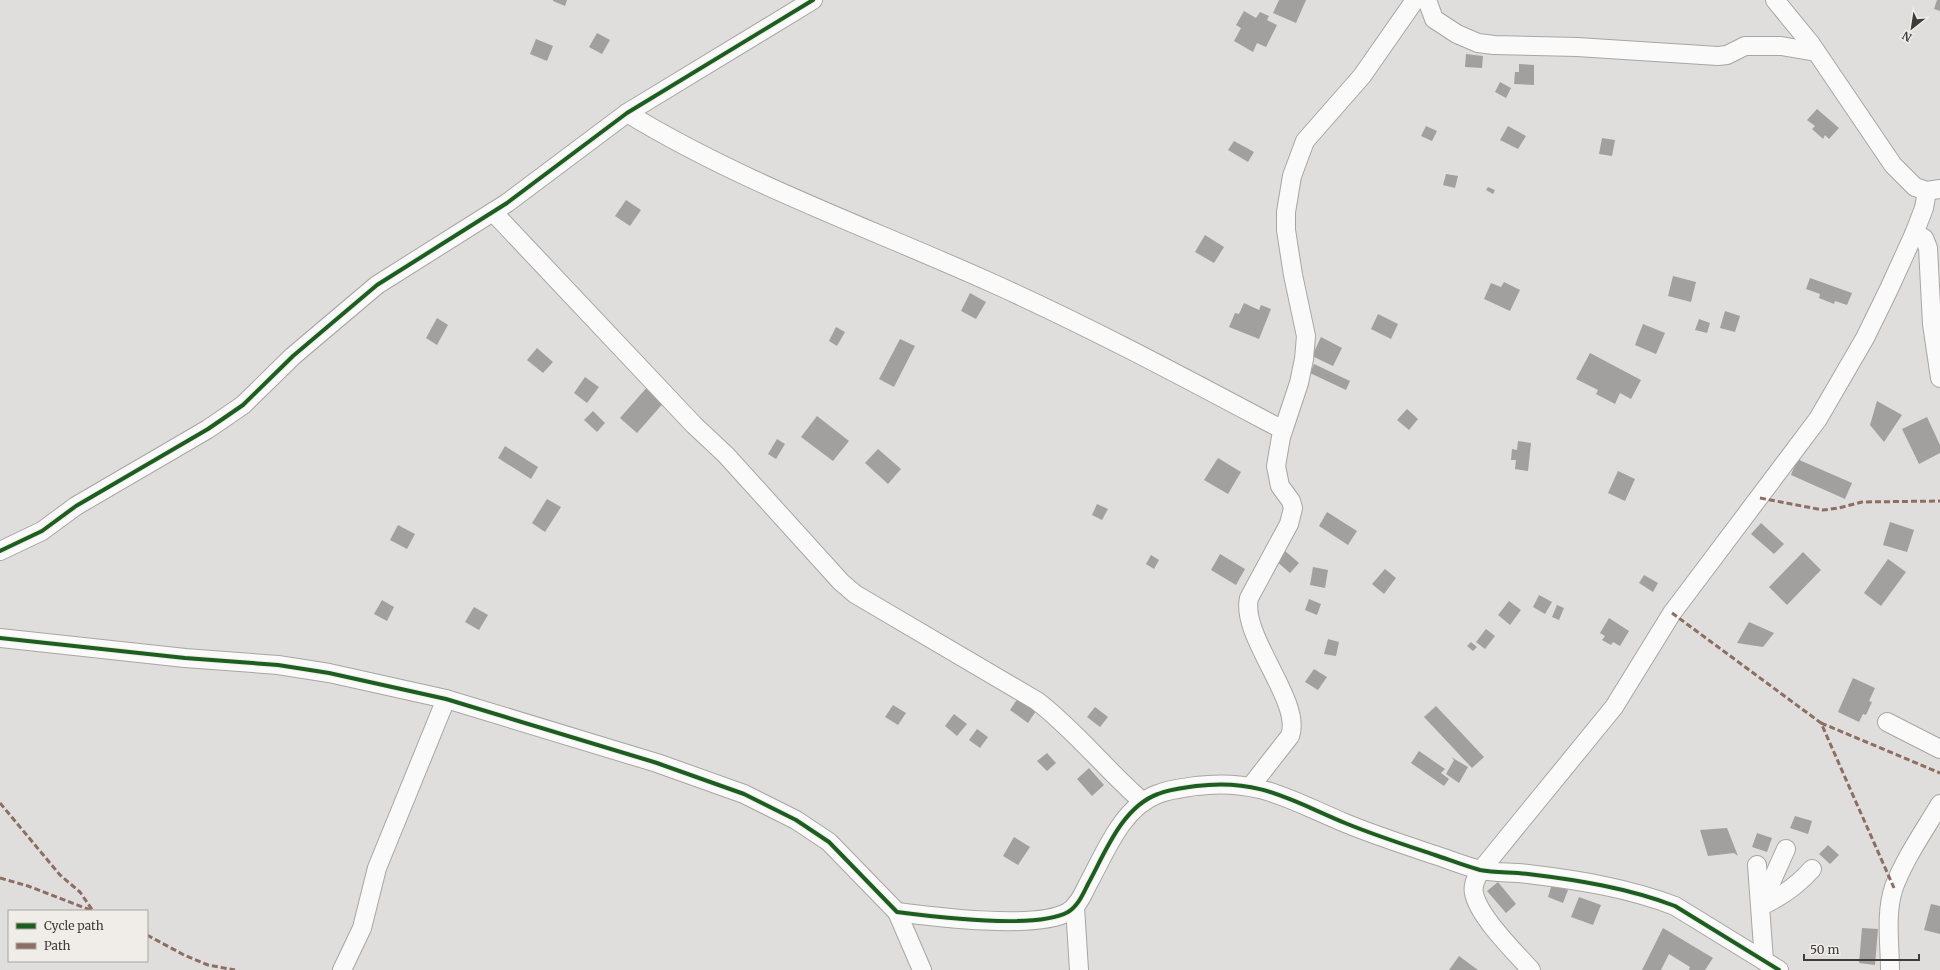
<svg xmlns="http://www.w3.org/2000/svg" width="1940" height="970" font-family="Merriweather,serif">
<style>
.building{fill:#a1a09e}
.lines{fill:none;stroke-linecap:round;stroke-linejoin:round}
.minor-casing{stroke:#a7a6a4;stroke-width:20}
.minor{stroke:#fafafa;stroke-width:18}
.quiet{stroke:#8d6e63;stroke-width:3;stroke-dasharray:6 3;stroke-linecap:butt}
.cycleway-casing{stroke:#f0ece7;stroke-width:6}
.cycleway{stroke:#1b5e20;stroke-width:4}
</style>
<rect width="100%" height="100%" fill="#e0dedc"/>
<g class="building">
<polygon points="553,0 567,0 565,6 553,1"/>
<polygon points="1279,0 1306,0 1296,23 1273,13"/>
<polygon points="1937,0 1940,0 1940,11 1934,9"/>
<polygon points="1244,11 1256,18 1260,12 1269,16 1267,20 1277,25 1266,47 1257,43 1253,52 1234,41 1241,28 1236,25"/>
<polygon points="597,33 610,40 602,54 589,47"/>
<polygon points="536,39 553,46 547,61 530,54"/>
<polygon points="1466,54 1483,56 1482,68 1465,67"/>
<polygon points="1519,64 1534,65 1534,85 1514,84 1515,72 1519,72"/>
<polygon points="1500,82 1511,88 1506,98 1495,92"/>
<polygon points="1817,109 1839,128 1829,139 1825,135 1823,139 1812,129 1815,126 1807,120"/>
<polygon points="1426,126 1437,131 1432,141 1421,136"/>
<polygon points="1508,126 1526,136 1518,149 1500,140"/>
<polygon points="1602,138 1615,140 1612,156 1599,154"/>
<polygon points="1234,141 1254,152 1248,162 1228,150"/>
<polygon points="1446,174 1458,176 1455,188 1443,185"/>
<polygon points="1488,187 1495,190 1493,194 1486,190"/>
<polygon points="626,200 641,210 630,226 615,216"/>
<polygon points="1205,235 1224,247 1214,263 1195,252"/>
<polygon points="1673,276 1696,282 1691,302 1668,296"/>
<polygon points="1810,278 1852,293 1847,305 1835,301 1834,304 1819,298 1820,294 1806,289"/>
<polygon points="1504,282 1520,290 1510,311 1484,299 1491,283 1501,287"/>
<polygon points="970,293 986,302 976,319 961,311"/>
<polygon points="1244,303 1259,310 1261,305 1271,309 1259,339 1229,327 1235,313 1239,314"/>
<polygon points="1725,311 1740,316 1735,332 1720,328"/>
<polygon points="1378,314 1398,324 1391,339 1371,329"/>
<polygon points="437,318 448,325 437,345 426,338"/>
<polygon points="1699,319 1710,323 1707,333 1695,330"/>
<polygon points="1643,324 1665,333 1656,354 1635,345"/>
<polygon points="836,327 845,332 837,346 829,341"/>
<polygon points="1321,337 1342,348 1333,366 1312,356"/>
<polygon points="900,339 915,346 894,387 879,379"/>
<polygon points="537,348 553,362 543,373 527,360"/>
<polygon points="1590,353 1641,380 1631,399 1620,393 1615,404 1596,394 1598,390 1576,379"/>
<polygon points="1314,364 1350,381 1346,390 1310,373"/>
<polygon points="585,377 599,387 587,403 574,393"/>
<polygon points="649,385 666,400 637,433 620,418"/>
<polygon points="1877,401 1902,415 1884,442 1870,425"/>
<polygon points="1407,409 1418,419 1409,430 1397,420"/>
<polygon points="593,411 605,423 597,432 584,420"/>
<polygon points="817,416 849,441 833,461 801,437"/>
<polygon points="1927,417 1940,445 1940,453 1919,464 1902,429"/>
<polygon points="777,439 785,444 776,459 768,454"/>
<polygon points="1518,441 1531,443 1528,471 1515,469 1516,460 1511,460 1512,449 1517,450"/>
<polygon points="505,446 538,467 531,479 498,458"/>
<polygon points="878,449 901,469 888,484 865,463"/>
<polygon points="1218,458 1241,472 1228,494 1204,480"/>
<polygon points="1797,459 1852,483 1845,499 1791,475"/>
<polygon points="1618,471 1635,479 1625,501 1608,493"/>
<polygon points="547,499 561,507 545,532 532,523"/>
<polygon points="1097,504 1108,509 1102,520 1092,515"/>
<polygon points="1327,512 1357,531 1348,545 1319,526"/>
<polygon points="1890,522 1914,530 1907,552 1883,545"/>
<polygon points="1761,523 1784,544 1774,554 1751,534"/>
<polygon points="398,525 415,534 407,549 390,540"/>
<polygon points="1284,550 1299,563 1290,573 1275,560"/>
<polygon points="1803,552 1821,570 1787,605 1769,587"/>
<polygon points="1220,554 1245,569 1236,585 1211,570"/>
<polygon points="1151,555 1159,560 1154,569 1146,564"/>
<polygon points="1888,559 1906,572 1881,606 1864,593"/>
<polygon points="1313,567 1328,570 1325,588 1310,585"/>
<polygon points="1385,569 1396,578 1384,594 1372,584"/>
<polygon points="1644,575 1658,583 1653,592 1639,583"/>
<polygon points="1539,595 1552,602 1545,614 1533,607"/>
<polygon points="1309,599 1321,604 1317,615 1305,610"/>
<polygon points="382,600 394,607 387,621 374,614"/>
<polygon points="1509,601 1521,610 1510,625 1498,615"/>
<polygon points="1557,605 1564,608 1559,620 1552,617"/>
<polygon points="474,607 488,615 479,630 465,622"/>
<polygon points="1609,618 1629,631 1620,646 1613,642 1611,645 1602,640 1605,636 1600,633"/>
<polygon points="1749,622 1774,633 1763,647 1737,643"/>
<polygon points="1486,629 1495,636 1485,649 1476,642"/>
<polygon points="1328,639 1339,642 1336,656 1324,654"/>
<polygon points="1471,642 1477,647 1473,651 1467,646"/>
<polygon points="1314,669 1327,677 1318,690 1305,682"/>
<polygon points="1853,678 1875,688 1869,701 1872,702 1866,715 1863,714 1859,722 1838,712"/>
<polygon points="1018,698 1036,711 1028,723 1010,710"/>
<polygon points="893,705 906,713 898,725 885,717"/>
<polygon points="1436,706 1484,757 1472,768 1424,717"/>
<polygon points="1095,707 1108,717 1100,727 1087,717"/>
<polygon points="954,714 967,724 957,736 945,726"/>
<polygon points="977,729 988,737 980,748 969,740"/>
<polygon points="1419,751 1445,769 1441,773 1449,779 1444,786 1411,763"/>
<polygon points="1047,753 1056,763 1047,771 1037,761"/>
<polygon points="1451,757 1468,767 1459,783 1446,774 1454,760"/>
<polygon points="1089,768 1104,785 1092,796 1077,779"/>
<polygon points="1795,816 1812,821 1808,834 1790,828"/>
<polygon points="1727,828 1738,856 1734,853 1708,856 1700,830"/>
<polygon points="1757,833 1772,838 1767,852 1752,847"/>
<polygon points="1014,837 1030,847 1018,865 1003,856"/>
<polygon points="1828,845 1839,855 1830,864 1819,854"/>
<polygon points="1498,882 1516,904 1506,913 1487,891"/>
<polygon points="1552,884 1568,890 1563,903 1548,897"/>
<polygon points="1579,897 1601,905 1593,925 1571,917"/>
<polygon points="1931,904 1940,906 1940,934 1924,930"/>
<polygon points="1663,928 1713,958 1705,970 1689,970 1690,967 1669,954 1661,970 1642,970"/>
<polygon points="1862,928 1878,929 1875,965 1859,963"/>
<polygon points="1459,956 1478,970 1449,970"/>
</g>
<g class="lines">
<g class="minor-casing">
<g id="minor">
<polyline points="1427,0 1434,19 1457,34 1478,43 1494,45 1577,47 1718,56 1727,55 1745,46 1781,46 1816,52"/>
<polyline points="1775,0 1811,44 1893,165 1915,187 1927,191 1940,189"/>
<path d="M627,113C742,183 870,228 992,283C1092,328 1187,379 1283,430"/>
<path d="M493,212L694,425L726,455L841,582L855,594L1037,701C1076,731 1106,770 1143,802"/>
<polyline points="1914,234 1924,238 1928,248 1932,324 1940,378"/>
<polyline points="0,551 42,531 76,506 208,429 243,405 293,356 377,285 507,203 627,113 813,0"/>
<path d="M0,638L185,658L278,665L329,673L446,699L657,763L744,794L796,820L829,842L897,912C935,917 1036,930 1068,912C1078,906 1083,894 1088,884C1105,853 1122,807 1158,794C1170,789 1184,788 1196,786C1258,778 1290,800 1345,823C1374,835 1405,845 1435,855C1450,860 1465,866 1480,870C1495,873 1512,872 1528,874C1578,880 1628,888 1675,906L1779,970"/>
<polyline points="1887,722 1940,749"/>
<path d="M1251,786L1290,736C1303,702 1240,636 1249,598L1289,524L1293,508L1291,501L1280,486L1276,466L1281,437L1299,383L1304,359L1306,336L1293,275L1286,230V212L1292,176L1305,141L1362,76L1415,0"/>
<polyline points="1757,865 1764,961"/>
<polyline points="1761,905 1786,849"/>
<path d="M1761,906C1781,897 1797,886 1812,869"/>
<polyline points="1075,907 1079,970"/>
<polyline points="897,912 922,970"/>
<polyline points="342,970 362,928 377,868 446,699"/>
<path d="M1531,970C1515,952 1478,916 1474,893C1472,884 1477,877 1481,870L1614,707L1672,613L1818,419L1865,338L1889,289L1914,234L1924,208L1927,191"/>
<path d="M1890,970C1890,944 1885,913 1894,887C1905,858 1924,831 1940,804"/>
</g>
</g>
<use href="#minor" class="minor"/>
<g class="quiet">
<polyline points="1760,498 1823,510 1839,508 1862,502 1940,501"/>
<polyline points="1672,613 1821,723 1894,888"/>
<polyline points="1821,723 1940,773"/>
<polyline points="0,803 60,875 80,892 93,911"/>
<polyline points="0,878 28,886 93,911"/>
<polyline points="147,935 184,955 208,965 235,970"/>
</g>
<g class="cycleway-casing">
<g id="cycleway">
<polyline points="0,551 42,531 76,506 208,429 243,405 293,356 377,285 507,203 627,113 813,0"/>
<path d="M0,638L185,658L278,665L329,673L446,699L657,763L744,794L796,820L829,842L897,912C935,917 1036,930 1068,912C1078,906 1083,894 1088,884C1105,853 1122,807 1158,794C1170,789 1184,788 1196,786C1258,778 1290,800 1345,823C1374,835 1405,845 1435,855C1450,860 1465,866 1480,870C1495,873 1512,872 1528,874C1578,880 1628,888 1675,906L1779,970"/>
</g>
</g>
<use href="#cycleway" class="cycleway"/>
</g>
<rect x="8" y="910" width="140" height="52" fill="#f0ece7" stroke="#a8a6a2"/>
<rect x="16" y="923" width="20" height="6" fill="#1b5e20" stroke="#a8a6a2"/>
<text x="44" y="930" font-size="12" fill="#3d3c3a">Cycle path</text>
<rect x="16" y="943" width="20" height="6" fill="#8d6e63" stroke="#a8a6a2"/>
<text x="44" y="950" font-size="12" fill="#3d3c3a">Path</text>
<g transform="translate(1912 28) rotate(210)" stroke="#f0ece7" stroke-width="3" paint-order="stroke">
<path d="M0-3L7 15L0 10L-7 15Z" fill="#3d3c3a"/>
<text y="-6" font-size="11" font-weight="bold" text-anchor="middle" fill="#3d3c3a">N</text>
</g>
<path d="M1804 954v6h115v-6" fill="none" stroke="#3d3c3a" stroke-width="2"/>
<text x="1810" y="954" font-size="12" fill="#3d3c3a" stroke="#f0ece7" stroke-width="3" paint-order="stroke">50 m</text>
</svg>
